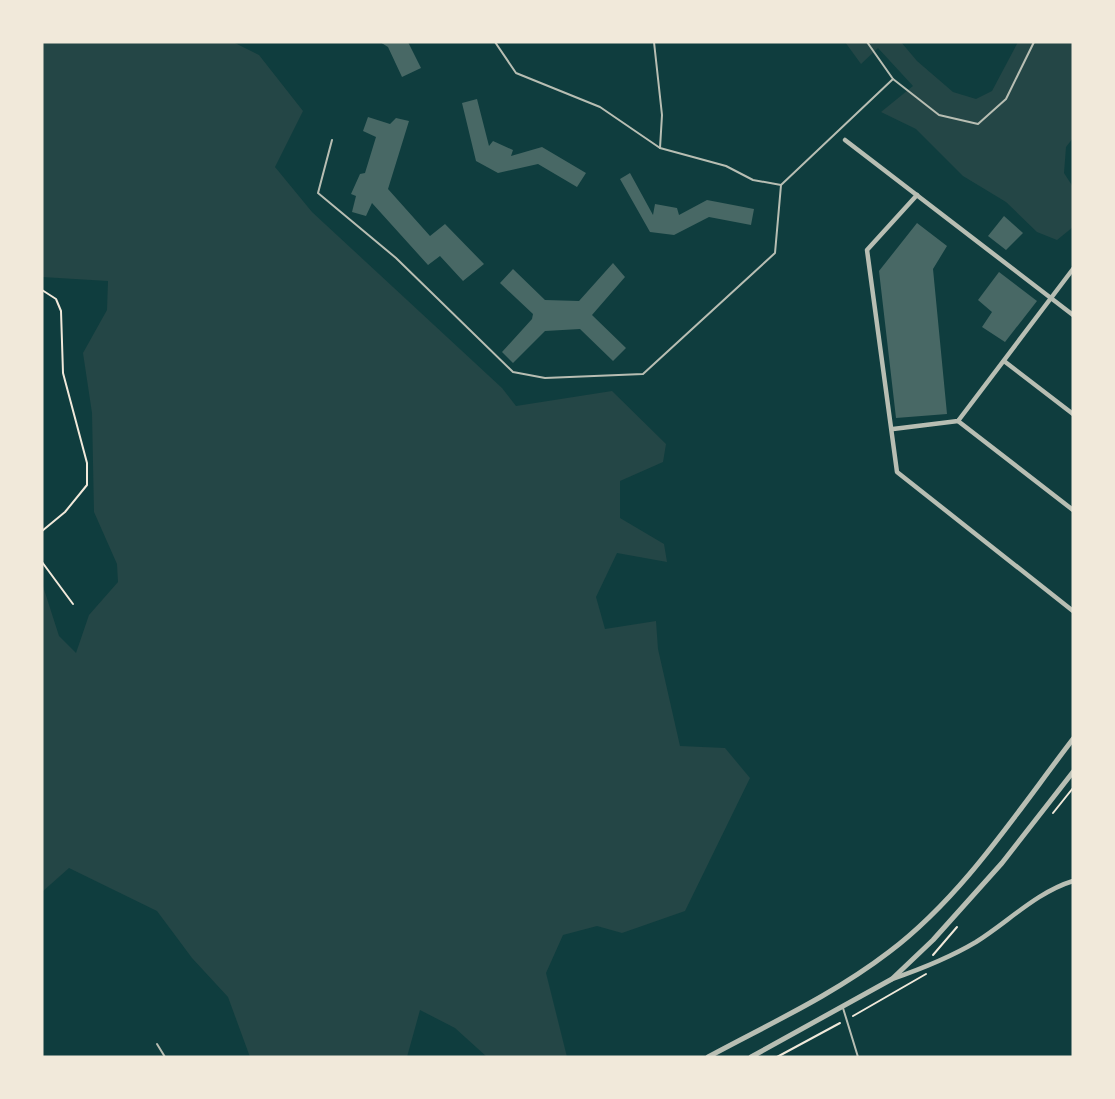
<svg xmlns="http://www.w3.org/2000/svg" width="1115" height="1099" font-family="Mulish,sans-serif">
<style>
.green{fill:#244646}
.building{fill:#486865}
.lines{fill:none;stroke-linecap:round;stroke-linejoin:round}
.path{stroke:#f1e9da;stroke-width:2}
.service{stroke:#b8beb3;stroke-width:2}
.minor{stroke:#b8beb3;stroke-width:4.5}
.tertiary{stroke:#b8beb3;stroke-width:5}
</style>
<rect width="100%" height="100%" fill="#0f3d3e"/>
<g class="green">
<polygon points="42,42 233,42 259,55 303,111 275,167 312,212 502,388 516,406 612,391 666,444 663,462 620,481 620,518 664,544 667,562 617,553 596,597 605,629 656,621 658,649 680,746 725,748 750,778 685,911 622,933 597,926 563,935 546,973 567,1057 487,1057 455,1028 420,1010 407,1057 250,1057 228,997 192,958 157,911 69,868 42,892 42,583 59,636 76,653 89,615 118,582 117,564 94,512 92,413 83,353 107,310 108,281 42,277"/>
<polygon points="845,42 901,42 917,61 953,92 976,99 992,91 1018,42 1073,42 1073,138 1066,147 1064,173 1073,187 1073,227 1057,240 1037,232 1006,202 963,176 916,129 881,112 913,86 878,48 861,64"/>
</g>
<g class="building">
<polygon points="380,42 408,42 421,68 402,77 388,47"/>
<polygon points="477,99 489,146 493,141 513,150 511,156 542,147 586,173 577,187 538,164 498,173 476,161 462,103"/>
<polygon points="368,117 390,124 396,118 409,121 388,189 430,236 445,224 484,264 463,281 440,256 428,265 372,203 366,216 352,212 356,196 351,194 360,174 365,173 376,137 363,131"/>
<polygon points="630,173 653,215 655,204 677,208 679,215 707,200 754,209 751,225 709,217 674,235 650,232 620,179"/>
<polygon points="1004,216 1023,233 1006,250 988,236"/>
<polygon points="917,223 947,246 933,269 947,414 896,418 879,271"/>
<polygon points="613,263 625,277 592,315 626,348 613,361 580,329 545,331 513,363 502,352 532,319 533,314 500,283 513,269 545,300 579,301"/>
<polygon points="999,272 1037,301 1005,342 982,327 992,312 978,300"/>
</g>
<g class="lines">
<g class="path">
<polyline points="42,290 56,299 61,311 63,373 87,463 87,485 65,512 42,531"/>
<polyline points="42,562 73,604"/>
<polyline points="1053,813 1073,788"/>
<polyline points="933,955 957,927"/>
<polyline points="853,1016 926,974"/>
<polyline points="777,1057 840,1023"/>
</g>
<g class="service">
<polyline points="495,42 516,73 600,107 660,148 726,166 753,180 781,185"/>
<polyline points="654,42 662,115 660,148"/>
<polyline points="893,79 939,115 978,124 1006,99 1034,42"/>
<polyline points="332,140 318,193 396,258 513,372 545,378 643,374 775,253 781,185 893,79 867,42"/>
<polyline points="843,1008 858,1057"/>
<polyline points="157,1044 165,1057"/>
</g>
<g class="minor">
<polyline points="845,140 1073,315"/>
<polyline points="917,195 867,250 897,472 1073,611"/>
<polyline points="1004,361 1073,414"/>
<polyline points="958,421 1073,510"/>
<polyline points="893,429 958,421 1073,269"/>
<path d="M892,979C921,969 949,958 976,942C1008,922 1037,892 1073,881"/>
</g>
<g class="tertiary">
<path d="M708,1057C769,1024 833,995 889,952C963,896 1017,812 1073,739"/>
<polyline points="751,1057 892,979 933,940 1002,863 1073,772"/>
</g>
</g>
<rect width="1115" height="1099" fill="none" stroke="#f1e9da" stroke-width="87"/>
</svg>
